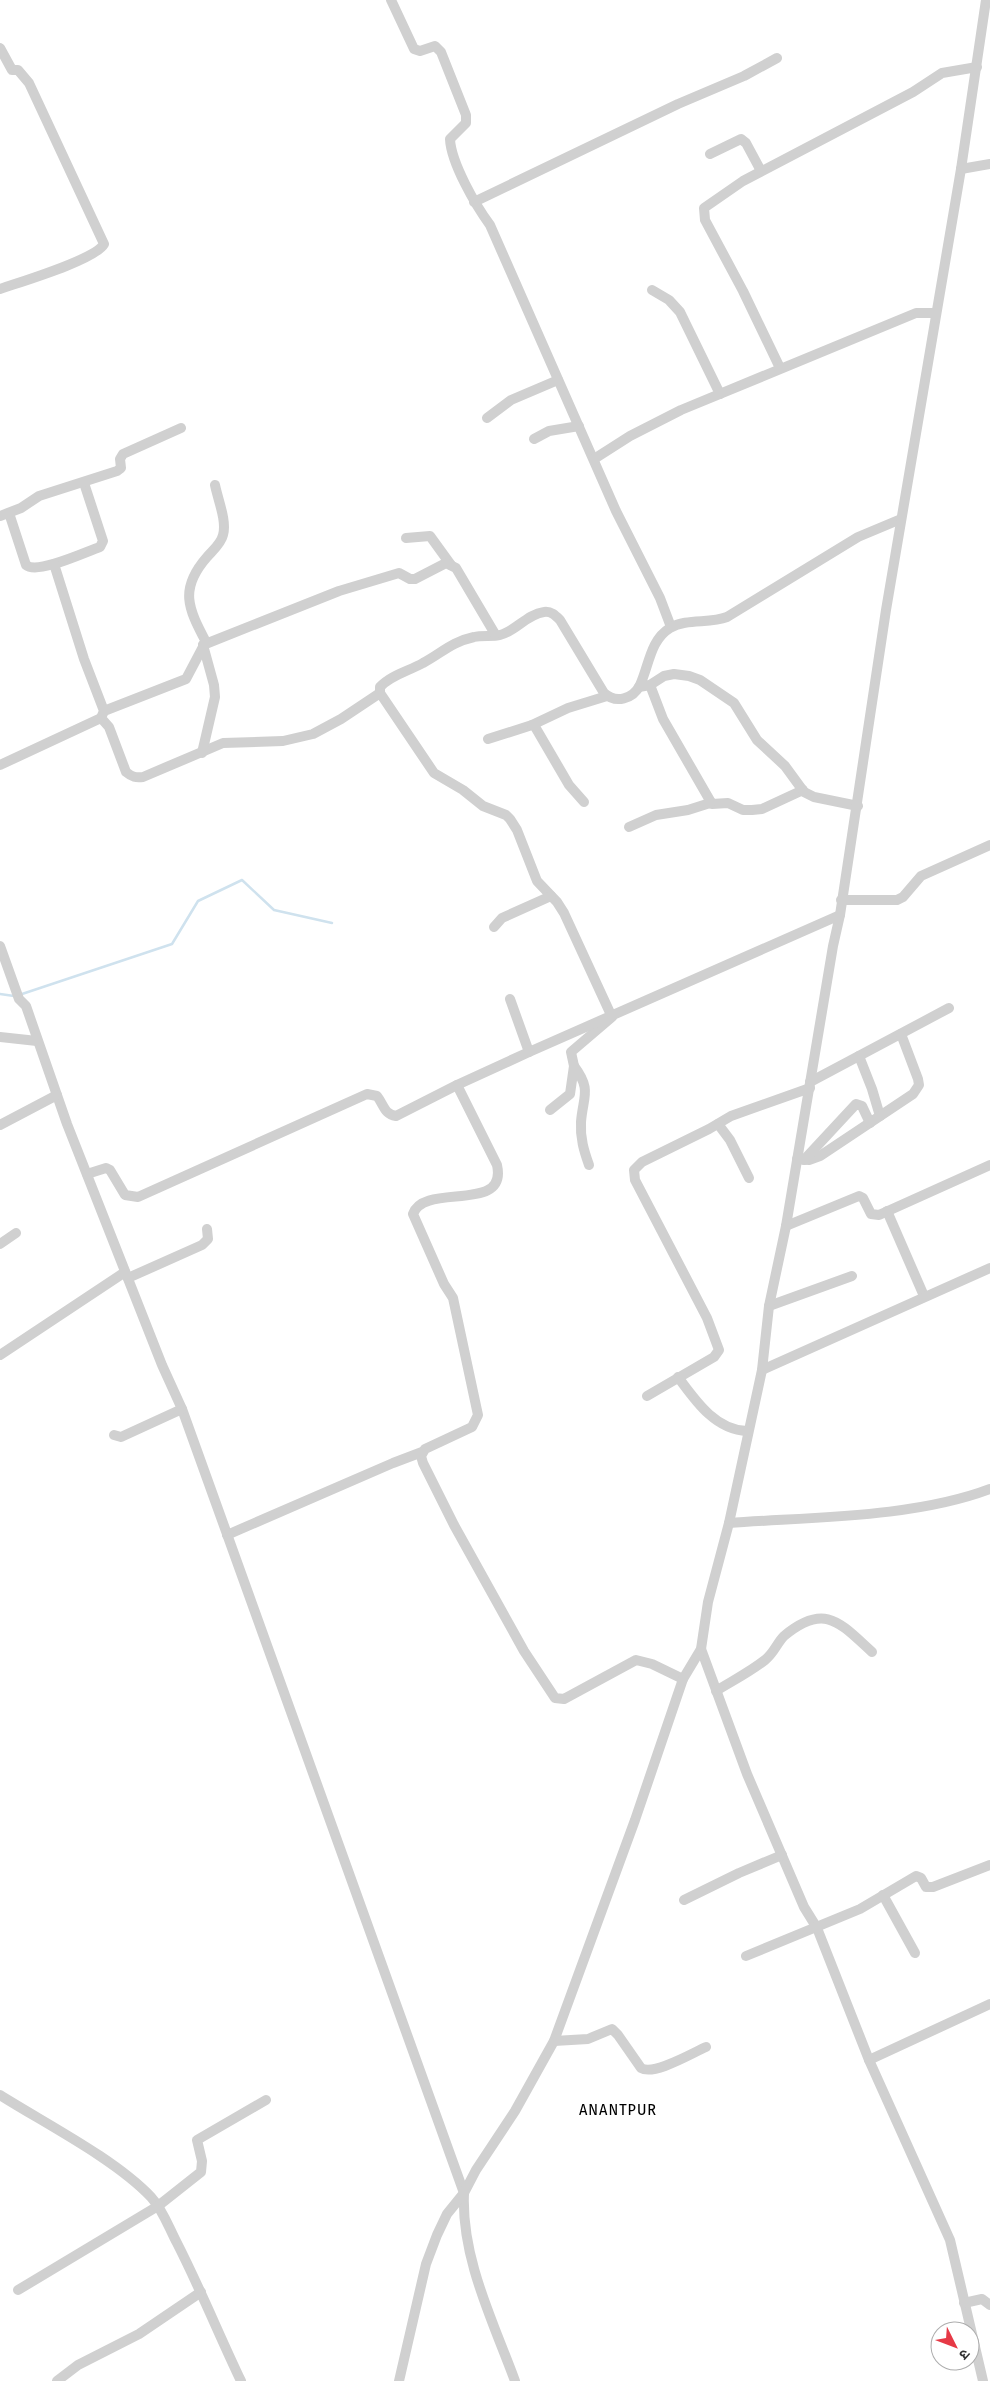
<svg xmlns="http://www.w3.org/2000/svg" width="990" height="2381" font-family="'Fira Sans Condensed','Noto Sans Devanagari',sans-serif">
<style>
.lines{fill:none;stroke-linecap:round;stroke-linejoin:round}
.stream{stroke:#cfe2ee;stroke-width:2.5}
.minor{stroke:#d0d0d0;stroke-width:10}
.labels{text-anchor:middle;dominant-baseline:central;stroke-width:5;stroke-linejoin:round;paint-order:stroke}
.quarter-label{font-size:16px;letter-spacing:1px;fill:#000;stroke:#fff}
</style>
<rect width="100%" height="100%" fill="#fff"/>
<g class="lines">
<g class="stream">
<polyline points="0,994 14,996"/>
<polyline points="19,995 172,944 198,901 242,880 274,910 332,923"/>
</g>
<g class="minor">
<path d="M391,0L414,49L420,51L435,46L441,52L466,115V123L450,139C451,163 476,206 490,225L616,511L660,598L671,627"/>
<path d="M0,48L12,70H18L29,83L104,244C95,260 20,282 0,289"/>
<polyline points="710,154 741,139 746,143 761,171"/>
<polyline points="961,169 990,164"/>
<polyline points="474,202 678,104 744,76 777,58"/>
<polyline points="652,290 669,300 680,312 720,394"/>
<polyline points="780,368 743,291 705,220 704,208 743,181 913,92 942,73 977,67"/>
<polyline points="487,418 511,400 558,380"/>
<polyline points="534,439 549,431 579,426"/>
<polyline points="594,459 630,436 681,410 916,313 936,313"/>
<path d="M9,513L26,565C37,575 85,552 100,547L103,541L84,483"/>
<polyline points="0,516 21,508 39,496 117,471 121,468 120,459 123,454 181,428"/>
<polyline points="406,538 430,536 451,565"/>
<path d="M54,564L84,659L104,711L101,718L109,727L126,772C132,777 136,778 143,777L223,743L283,741L313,734L341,719L380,693V687C391,675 409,671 423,663C442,653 451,642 474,637C482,635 493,637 500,635C516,631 527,614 544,612C551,611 555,615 560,620L604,693C616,704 633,699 640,685C649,666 650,640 670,628C687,618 709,624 727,617L858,537L901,519"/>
<polyline points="203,645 339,591 399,573 410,579 415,579 446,563 456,568 495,634"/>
<polyline points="650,685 663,719 712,804 728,803 743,810 752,810 762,809 803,790"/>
<polyline points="639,687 650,685 664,676 674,674 689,676 700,680 734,703 757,740 785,766 804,792 814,797 858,806"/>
<polyline points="380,693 434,773 463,790 483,806 506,815 510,819 517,830 537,881 557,902 564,913 612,1017 571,1052 574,1066 570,1094 550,1110"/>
<polyline points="104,711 186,679 205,643"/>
<polyline points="488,739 532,725"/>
<path d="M202,753L215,697L214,685L203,645L206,642C188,608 179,589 207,557C212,551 221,544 223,535C227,521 218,500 215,485"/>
<polyline points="0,765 101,718"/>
<polyline points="584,802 569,785 534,725 532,725 568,708 607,696"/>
<polyline points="629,827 656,815 688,810 710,803"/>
<polyline points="841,900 897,900 903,897 921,876 990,845"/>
<polyline points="494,927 502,918 551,896"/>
<path d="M0,946L19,999L26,1006L67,1124L162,1365L182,1409L464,2193C461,2258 493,2321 515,2381"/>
<polyline points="510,999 529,1052"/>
<polyline points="0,1037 37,1041"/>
<polyline points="859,1056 872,1089 880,1116"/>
<path d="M574,1066C592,1090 583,1096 581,1122C580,1138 584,1151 589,1165"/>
<polyline points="810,1082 949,1008"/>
<path d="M457,1085L497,1165C508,1214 424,1182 413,1214L444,1284L453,1298L478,1415L472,1427L425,1449L421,1456L423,1463L454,1525L524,1651L555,1698L564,1699L636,1660L652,1664L683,1679"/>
<polyline points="718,1124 730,1140 749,1178"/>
<polyline points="0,1125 57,1095"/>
<polyline points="797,1159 809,1160 820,1156 913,1094 919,1085 918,1079 901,1034"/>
<polyline points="804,1160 856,1104 862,1106 870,1123"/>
<path d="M87,1174L106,1168L110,1170L125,1195L138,1197L367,1094L377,1096C384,1105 384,1114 396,1116L457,1085L529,1052L840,915"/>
<polyline points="887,1211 924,1296"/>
<polyline points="786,1226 859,1196 863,1198 871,1214 879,1215 990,1165"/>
<polyline points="0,1244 16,1233"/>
<polyline points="128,1278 202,1245 208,1239 207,1229"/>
<polyline points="769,1306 852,1276"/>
<polyline points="0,1355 125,1272"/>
<polyline points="762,1370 990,1268"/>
<path d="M678,1377C695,1400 715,1430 747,1431"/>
<polyline points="647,1396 714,1357 719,1350 707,1318 635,1180 634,1170 642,1162 709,1129 731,1116 810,1088"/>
<polyline points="114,1435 121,1437 182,1409"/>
<path d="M729,1523C810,1517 914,1518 990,1489"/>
<polyline points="227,1535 393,1463 422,1452"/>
<polyline points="701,1649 747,1774 804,1907 817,1928 869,2060 950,2240 983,2381"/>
<path d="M716,1691C732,1681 750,1672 765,1660C774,1653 777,1643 784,1636C825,1602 840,1623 872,1652"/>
<polyline points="883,1895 915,1953"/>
<polyline points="684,1900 739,1873 782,1855"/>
<polyline points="746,1956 860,1909 916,1876 921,1878 926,1887 933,1887 990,1865"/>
<path d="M554,2041L588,2039L612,2029L618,2035L641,2068C654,2076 692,2053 706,2047"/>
<polyline points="869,2060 990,2004"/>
<path d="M0,2095C46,2124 115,2159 151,2197C163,2210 169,2228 177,2243C200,2288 219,2335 241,2381"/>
<polyline points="18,2290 158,2206 201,2172 202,2161 197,2140 266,2100"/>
<polyline points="964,2303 982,2299 990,2305"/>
<polyline points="57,2381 78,2365 139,2334 201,2292"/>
<polyline points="399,2381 426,2264 437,2235 447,2214 464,2193 476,2170 515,2111 554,2041 635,1820 683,1679 701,1649 708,1602 729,1523 762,1370 769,1306 786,1226 833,946 840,915 886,610 961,169 986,0"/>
</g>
</g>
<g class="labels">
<g class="quarter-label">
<text x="618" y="2109">ANANTPUR</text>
</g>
</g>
<g transform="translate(955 2346) rotate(132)"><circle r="24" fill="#ffffff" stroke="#adadad"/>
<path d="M0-4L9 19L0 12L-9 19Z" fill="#e63946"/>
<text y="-8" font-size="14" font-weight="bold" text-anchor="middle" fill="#333333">उ</text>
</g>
</svg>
